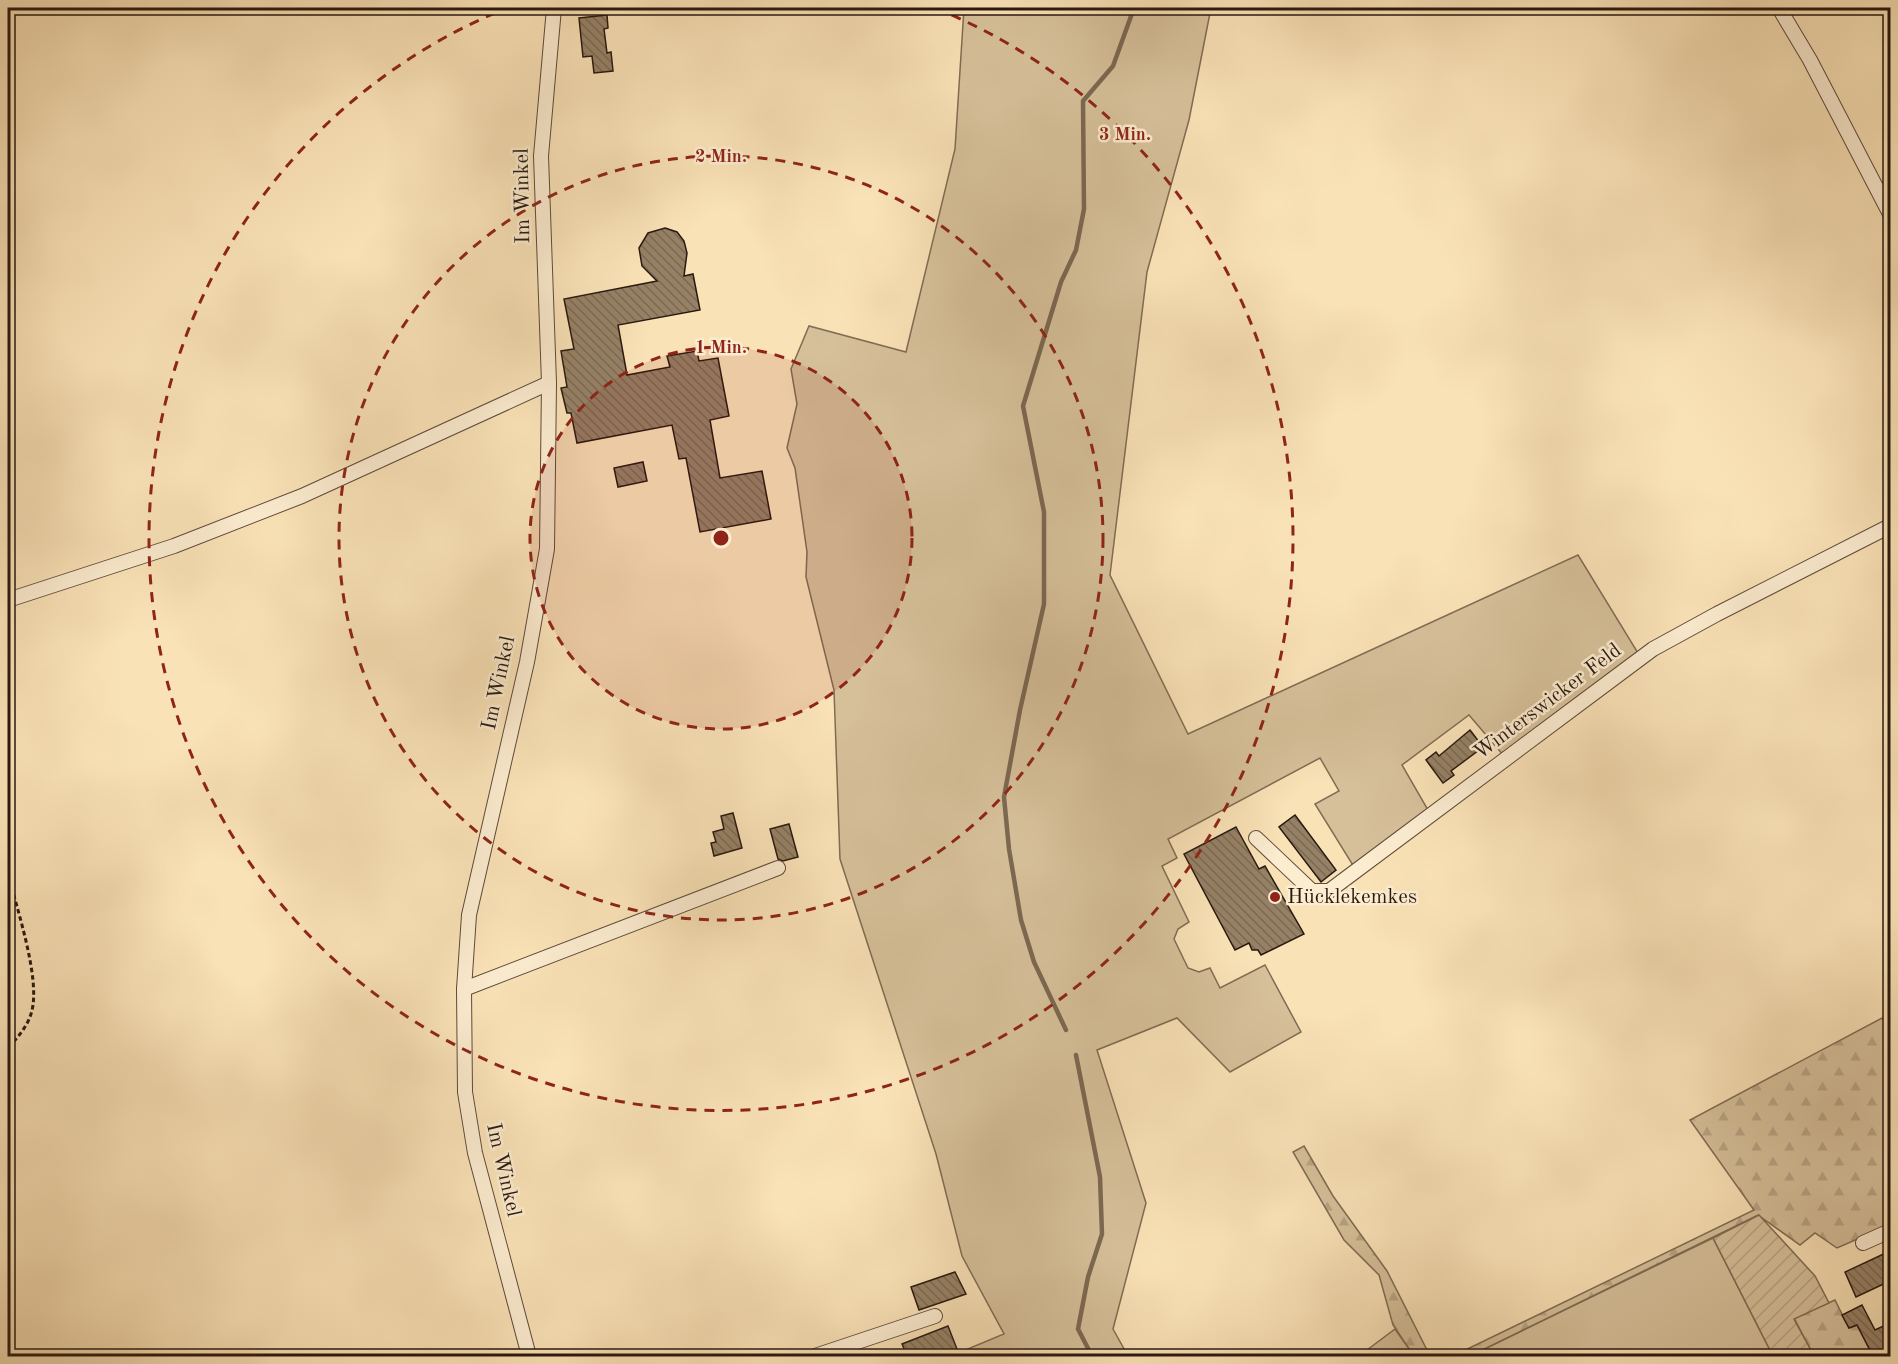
<svg xmlns="http://www.w3.org/2000/svg" width="1898" height="1364" font-family="'Old Standard TT',serif">
<style>
.grass{fill:#d6c09a;stroke:#806c54;stroke-width:1.5}
.forest{fill:url(#forest-firs);stroke:#806c54;stroke-width:1.5}
.garden{fill:url(#garden-furrows);stroke:#806c54;stroke-width:1.5}
.lines{fill:none;stroke-linecap:round;stroke-linejoin:round}
.stream{stroke:#7c6852;stroke-width:4.5}
.building{fill:url(#building-back-hatch);stroke:#29180f;stroke-width:1.5}
.minor-casing{stroke:#5d4a39;stroke-width:16}
.path{stroke:#29180f;stroke-width:3;stroke-dasharray:4.5 3;stroke-linecap:butt}
.minor{stroke:#fcecd0;stroke-width:14}
.ring{fill:none;stroke:#8f2418;stroke-width:3;stroke-dasharray:10 8}
.poi-dot{fill:#8f2418;stroke:#fcecd0;stroke-width:2}
.labels{text-anchor:middle;dominant-baseline:central;stroke-width:5;stroke-linejoin:round;paint-order:stroke}
.street-label{font-size:21px;fill:#29180f;stroke:#fcecd0}
.poi-label{font-size:21px;fill:#29180f;stroke:#fcecd0;text-anchor:start}
.centre{fill:#8f2418;stroke:#fcecd0;stroke-width:3}
.ring-label{font-size:18px;text-anchor:middle;font-weight:bold;fill:#8f2418;stroke:#fcecd0;stroke-width:5;stroke-linejoin:round;paint-order:stroke}
</style>
<defs>
<pattern id="forest-firs" width="22" height="20" patternUnits="userSpaceOnUse" patternTransform="scale(1.5)"><rect width="22" height="20" fill="#d6c09a"/><path d="M5 1l3.5 6h-7zM16 11l3.5 6h-7z" fill="#b8a484"/></pattern>
<pattern id="garden-furrows" width="10" height="10" patternUnits="userSpaceOnUse" patternTransform="scale(1.5)"><rect width="10" height="10" fill="#d6c09a"/><path d="M-1 1l2-2M0 10L10 0M9 11l2-2" fill="none" stroke="#b8a484"/></pattern>
<pattern id="building-back-hatch" width="6" height="6" patternUnits="userSpaceOnUse" patternTransform="scale(1.5)"><rect width="6" height="6" fill="#968166"/><path d="M-1 5l2 2M0 0l6 6M5-1l2 2" fill="none" stroke="#7a6952"/></pattern>
</defs>
<rect width="100%" height="100%" fill="#fae2b7"/>
<filter id="stains"><feTurbulence type="fractalNoise" baseFrequency=".00333" numOctaves="4"/><feColorMatrix values="0 0 0 0 .2 0 0 0 0 .09 0 0 0 0 .02 0 0 0 .5 -.17"/></filter>
<radialGradient id="worn" r=".72"><stop offset=".6" stop-color="#630" stop-opacity="0"/><stop offset="1" stop-color="#630" stop-opacity=".3"/></radialGradient>
<g class="grass">
<polygon points="964,8 1211,8 1189,120 1147,272 1110,575 1188,734 1578,555 1638,653 1504,756 1469,715 1402,765 1428,810 1354,867 1315,804 1339,791 1320,758 1168,839 1177,858 1162,866 1189,922 1178,929 1174,939 1188,968 1199,972 1210,968 1220,988 1265,965 1301,1032 1230,1072 1177,1018 1097,1050 1146,1203 1113,1329 1128,1356 951,1356 1004,1334 962,1256 936,1154 840,859 834,690 806,577 807,552 795,468 787,448 797,404 791,369 809,326 906,352 955,149"/>
<polygon points="1713,1238 1773,1356 1470,1356"/>
<polygon points="1395,1329 1414,1356 1359,1356"/>
</g>
<g class="forest">
<polygon points="1882,1018 1890,1033 1890,1225 1837,1248 1815,1233 1800,1245 1758,1215 1470,1356 1453,1356 1754,1210 1690,1120"/>
<polygon points="1304,1146 1333,1196 1387,1271 1430,1356 1414,1356 1393,1325 1379,1275 1344,1240 1293,1152"/>
<polygon points="1835,1300 1849,1328 1857,1325 1873,1356 1814,1356 1794,1318"/>
</g>
<polygon class="garden" points="1759,1215 1815,1276 1829,1303 1794,1319 1814,1356 1773,1356 1713,1238"/>
<g class="lines">
<g class="stream">
<polyline points="1066,1030 1034,962 1021,920 1009,849 1004,797 1020,710 1044,604 1044,512 1023,406 1061,282 1076,250 1084,209 1083,101 1113,66 1134,8"/>
<polyline points="1076,1055 1100,1177 1102,1234 1088,1277 1078,1329 1092,1356"/>
</g>
</g>
<g class="building">
<polygon points="607,15 608,28 604,29 607,53 611,52 613,71 594,73 592,56 583,57 579,18"/>
<polygon points="665,228 677,232 684,241 687,253 684,276 693,274 700,310 618,325 627,375 670,367 667,356 697,351 699,361 718,358 729,416 710,420 720,478 762,471 771,519 700,532 686,458 679,459 672,425 577,443 571,413 567,413 561,388 567,387 561,351 574,349 564,299 657,281 642,266 639,248 648,233"/>
<polygon points="643,462 647,481 618,487 614,468"/>
<polygon points="1470,730 1483,747 1451,771 1454,775 1443,783 1426,760 1436,752 1439,756"/>
<polygon points="733,813 742,848 714,856 711,843 716,842 713,832 724,829 721,816"/>
<polygon points="1295,815 1336,870 1321,882 1279,827"/>
<polygon points="789,824 798,857 783,861 778,859 770,829"/>
<polygon points="1236,827 1259,869 1265,866 1304,934 1261,955 1258,950 1252,950 1249,943 1235,950 1184,854"/>
<polygon points="1890,1251 1890,1281 1856,1297 1845,1272"/>
<polygon points="955,1272 966,1294 919,1310 911,1287"/>
<polygon points="1862,1305 1875,1330 1890,1323 1890,1353 1883,1356 1873,1356 1857,1325 1849,1328 1842,1315"/>
<polygon points="948,1326 957,1349 939,1356 907,1356 902,1344"/>
</g>
<g class="lines">
<g class="minor-casing">
<g id="minor">
<polyline points="1779,8 1810,60 1890,214"/>
<polyline points="8,600 174,546 302,496 549,383"/>
<polyline points="1256,838 1312,891 1329,891 1653,649 1717,614 1890,526"/>
<polyline points="464,989 778,868"/>
<polyline points="1863,1243 1890,1231"/>
<polyline points="529,1356 475,1153 465,1092 464,989 469,915 527,662 547,549 549,383 541,156 554,8"/>
<polyline points="815,1356 935,1316"/>
</g>
</g>
<path class="path" d="M8,873C16,907 42,981 31,1014C27,1027 17,1038 8,1048"/>
<use href="#minor" class="minor"/>
</g>
<circle cx="721" cy="538" r="191" fill="#8f2418" fill-opacity=".12"/>
<g class="ring">
<circle cx="721" cy="538" r="191"/>
<circle cx="721" cy="538" r="382"/>
<path d="M935 8A572 572 0 1 1 507 8"/>
</g>
<circle class="poi-dot" cx="1275" cy="897" r="6"/>
<g class="labels">
<g class="street-label">
<text transform="translate(523 196) rotate(-91)">Im Winkel</text>
<text transform="translate(499 683) rotate(-78)">Im Winkel</text>
<text transform="translate(1548 702) rotate(-37)">Winterswicker Feld</text>
<text transform="translate(503 1170) rotate(77)">Im Winkel</text>
</g>
<g class="poi-label">
<text x="1287" y="897">Hücklekemkes</text>
</g>
</g>
<circle cx="721" cy="538" r="9" class="centre"/>
<g class="ring-label">
<text x="1125" y="140">3 Min.</text>
<text x="721" y="162">2 Min.</text>
<text x="721" y="353">1 Min.</text>
</g>
<rect width="1898" height="1364" fill="none" stroke="#fae2b7" stroke-width="30"/>
<rect x="9" y="9" width="1880" height="1346" fill="none" stroke="#29180f" stroke-width="3"/>
<rect x="15" y="15" width="1868" height="1334" fill="none" stroke="#29180f" stroke-width="1.5"/>
<rect width="100%" height="100%" filter="url(#stains)"/>
<rect width="100%" height="100%" fill="url(#worn)"/>
</svg>
